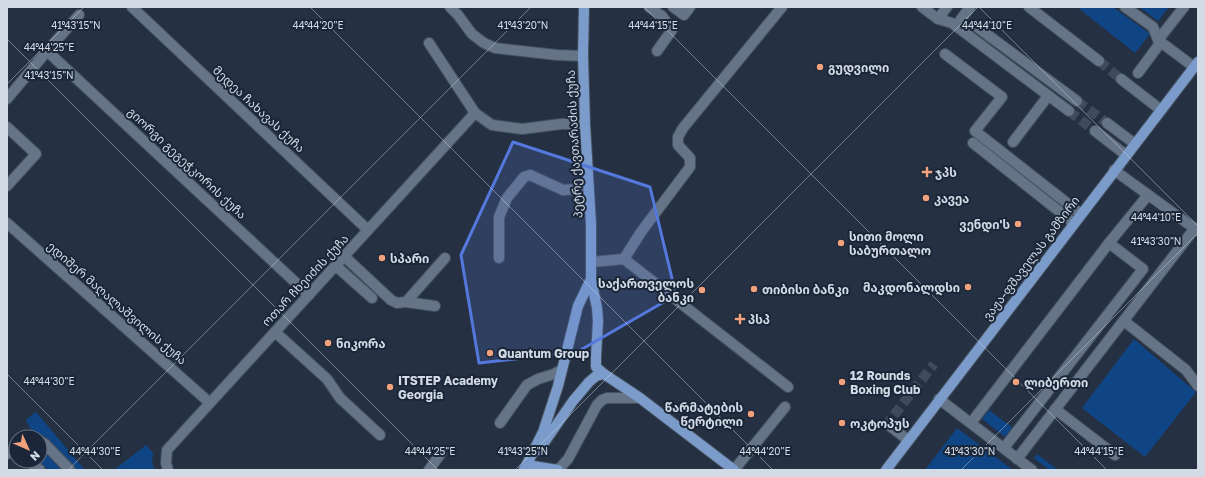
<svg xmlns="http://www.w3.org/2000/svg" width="1205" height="477" font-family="'Golos Text','Noto Sans Georgian',sans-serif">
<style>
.green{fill:#0f4485}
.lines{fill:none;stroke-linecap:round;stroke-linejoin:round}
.minor-tunnel{stroke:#3f4a5b;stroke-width:10;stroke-dasharray:10 5;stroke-linecap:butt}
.minor-casing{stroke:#454f5d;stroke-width:12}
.major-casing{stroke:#454f5d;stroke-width:12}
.minor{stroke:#667487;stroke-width:10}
.major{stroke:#7b9cca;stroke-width:10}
.marked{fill:#5478dc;fill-opacity:0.2;stroke:#5478dc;stroke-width:3;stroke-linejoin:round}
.ticks{fill:none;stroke:#d3dbe6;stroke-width:1;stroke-opacity:0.45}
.poi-dot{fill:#f1a17b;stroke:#1b2738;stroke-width:1.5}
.labels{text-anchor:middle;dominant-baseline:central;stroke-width:4;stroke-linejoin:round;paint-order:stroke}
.poi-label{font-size:12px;font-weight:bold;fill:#d3dbe6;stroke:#1b2738;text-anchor:start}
.street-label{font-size:12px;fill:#d3dbe6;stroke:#1b2738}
.ticks-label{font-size:10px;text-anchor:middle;fill:#d3dbe6;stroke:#1b2738;stroke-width:4;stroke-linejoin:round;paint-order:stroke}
</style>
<rect width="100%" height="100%" fill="#253142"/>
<g class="green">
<polygon points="1077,7 1113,7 1150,34 1135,53"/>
<polygon points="1139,7 1169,7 1158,21"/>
<polygon points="1134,339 1196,392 1145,457 1082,408"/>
<polygon points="989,410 1013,428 1005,437 982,419"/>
<polygon points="36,412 85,470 49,470 38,461 40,461 40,437 38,437 31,430 26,420"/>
<polygon points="957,428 1013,470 925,470"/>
<polygon points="146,445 153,453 152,463 155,470 114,470"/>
<polygon points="1037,454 1058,470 1049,470 1034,458"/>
</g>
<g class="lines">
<g class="minor-tunnel">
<polyline points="1099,61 1121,79"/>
<polyline points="1077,101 1107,123"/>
<polyline points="1069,111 1095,131"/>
<polyline points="890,426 887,424 934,364"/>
</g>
<g class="minor-casing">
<g id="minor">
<polyline points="132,7 368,230"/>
<polyline points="450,7 458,15 472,34 484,43 495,48 557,55 583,56"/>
<polyline points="649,7 662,16 672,30 657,51"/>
<polyline points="673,7 684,15 690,7"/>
<polyline points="922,7 938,19 952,23 1069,111"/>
<polyline points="1029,7 1099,61"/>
<polyline points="1125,7 1153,27 1158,40 1194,67"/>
<polyline points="938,19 947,7"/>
<polyline points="956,26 970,7"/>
<polyline points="977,27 1077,101"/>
<polyline points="1158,40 1184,7"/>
<polyline points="429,43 475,113 492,125 522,129 561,124 585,124"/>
<polyline points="47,51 309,295"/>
<polyline points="945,54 1002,97 975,131 1081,214"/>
<polyline points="1138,73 1161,42"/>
<polyline points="1121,79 1161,110"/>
<polyline points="7,99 47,51 79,15"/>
<polyline points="1107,123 1135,144"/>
<polyline points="7,127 36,154 7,186"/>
<polyline points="1095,131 1126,155"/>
<polyline points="1013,142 1048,96"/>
<polyline points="973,143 1074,223"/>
<polyline points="1114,170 1198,231"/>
<polyline points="7,223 210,403"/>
<polyline points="344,256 391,300 397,303 406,302 445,258"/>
<polyline points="499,258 499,217 507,198 524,177 530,175 563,190 589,188"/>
<polyline points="624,259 641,232 690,167 690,158 678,145 678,137 683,128 782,7"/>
<polyline points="592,262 624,259 788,387"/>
<polyline points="336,266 372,298"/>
<polyline points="406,302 435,306"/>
<polyline points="1124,321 1186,370 1198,386"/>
<polyline points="275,332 327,379 340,398 380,435"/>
<polyline points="939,399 1032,470"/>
<polyline points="1055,409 1115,455"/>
<polyline points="500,423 527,385 538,379 554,374 561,370"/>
<polyline points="971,423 1109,243 1148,195"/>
<polyline points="890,426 908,440"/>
<polyline points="40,441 45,444 70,470"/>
<polyline points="1004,448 1143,269 1109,243"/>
<polyline points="7,454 16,448"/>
<polyline points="1017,459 1195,228"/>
<polyline points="28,461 40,470"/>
<polyline points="168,470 166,463 167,450 475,113"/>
<polyline points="429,470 441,453"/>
<polyline points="558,470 568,459 597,405 602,400 607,398 640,398"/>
<polyline points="734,470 785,407"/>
</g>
</g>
<g class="major-casing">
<g id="major">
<polyline points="584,7 583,56 585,124 591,224 591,279 597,308 598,321 596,356 596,367 604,374 640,398 734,470"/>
<polyline points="539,450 573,401 589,382 596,376 604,374"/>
<polyline points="524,469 533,466 558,470"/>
<polyline points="524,470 543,432 558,386 578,306 591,279"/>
<polyline points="886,470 1198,62"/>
</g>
</g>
<use href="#minor" class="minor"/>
<use href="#major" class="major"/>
</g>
<path class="marked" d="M513,142L650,187L676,295L577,352L479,363L461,255Z"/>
<path class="ticks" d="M310,7L773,470M644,7L1107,470M979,7L1198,226M7,39L438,470M7,84L84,7M7,374L103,470M68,470L531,7M515,470L978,7M961,470L1198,233"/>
<g class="poi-dot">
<circle cx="820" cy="67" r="4"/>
<path d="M925 166h4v4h4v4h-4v4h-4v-4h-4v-4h4z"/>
<circle cx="926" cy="198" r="4"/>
<circle cx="1018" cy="224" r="4"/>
<circle cx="841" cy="243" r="4"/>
<circle cx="382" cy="258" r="4"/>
<circle cx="968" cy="287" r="4"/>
<circle cx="754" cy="289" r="4"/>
<circle cx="702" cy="290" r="4"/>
<path d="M738 313h4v4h4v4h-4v4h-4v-4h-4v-4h4z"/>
<circle cx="328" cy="343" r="4"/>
<circle cx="490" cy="353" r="4"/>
<circle cx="842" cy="382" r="4"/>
<circle cx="1016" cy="382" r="4"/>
<circle cx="390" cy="387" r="4"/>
<circle cx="751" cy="414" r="4"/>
<circle cx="842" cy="423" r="4"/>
</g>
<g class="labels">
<g class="poi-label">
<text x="828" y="67">გუდვილი</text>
<text x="935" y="172">ჯპს</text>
<text x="934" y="198">კავეა</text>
<text x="1010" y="224" text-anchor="end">ვენდი'ს</text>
<text x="849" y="236">სითი მოლი<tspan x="849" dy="14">საბურთალო</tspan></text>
<text x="390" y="258">სპარი</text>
<text x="694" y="283" text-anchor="end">საქართველოს<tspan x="694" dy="14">ბანკი</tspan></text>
<text x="960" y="287" text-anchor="end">მაკდონალდსი</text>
<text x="762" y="289">თიბისი ბანკი</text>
<text x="748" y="319">პსპ</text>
<text x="336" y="343">ნიკორა</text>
<text x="498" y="353">Quantum Group</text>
<text x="850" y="375">12 Rounds<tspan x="850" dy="14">Boxing Club</tspan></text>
<text x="398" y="380">ITSTEP Academy<tspan x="398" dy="14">Georgia</tspan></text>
<text x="1024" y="382">ლიბერთი</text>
<text x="743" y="407" text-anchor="end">წარმატების<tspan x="743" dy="14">წერტილი</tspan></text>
<text x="850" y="423">ოკტოპუს</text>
</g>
<g class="street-label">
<text transform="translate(259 109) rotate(43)">მედეა ჩახავას ქუჩა</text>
<text transform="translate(574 144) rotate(-93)">პეტრე ქავთარაძის ქუჩა</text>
<text transform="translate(187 163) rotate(43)">გიორგი გეგეჭკორის ქუჩა</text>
<text transform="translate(1031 258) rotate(-53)">ვაჟა-ფშაველას გამზირი</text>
<text transform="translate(305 280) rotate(-47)">ოთარ ჩხეიძის ქუჩა</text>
<text transform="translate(117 303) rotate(41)">ედიშერ მაღალაშვილის ქუჩა</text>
</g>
</g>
<g class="ticks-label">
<text x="76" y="29">41°43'15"N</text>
<text x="318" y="29">44°44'20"E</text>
<text x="523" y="29">41°43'20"N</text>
<text x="653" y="29">44°44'15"E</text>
<text x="987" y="29">44°44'10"E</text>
<text x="49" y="51">44°44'25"E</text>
<text x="49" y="79">41°43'15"N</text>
<text x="1156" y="221">44°44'10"E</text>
<text x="1156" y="245">41°43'30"N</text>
<text x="49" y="385">44°44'30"E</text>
<text x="95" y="455">44°44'30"E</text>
<text x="430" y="455">44°44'25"E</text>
<text x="523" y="455">41°43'25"N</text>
<text x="765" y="455">44°44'20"E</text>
<text x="970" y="455">41°43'30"N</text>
<text x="1099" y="455">44°44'15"E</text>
</g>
<rect width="1205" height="477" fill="none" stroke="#d3dbe6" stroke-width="16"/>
<g transform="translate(28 449) rotate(135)"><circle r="19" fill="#1b2738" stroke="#656f7e"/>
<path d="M0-3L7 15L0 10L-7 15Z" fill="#f1a17b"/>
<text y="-6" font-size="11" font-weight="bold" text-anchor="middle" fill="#d3dbe6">N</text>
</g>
</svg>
